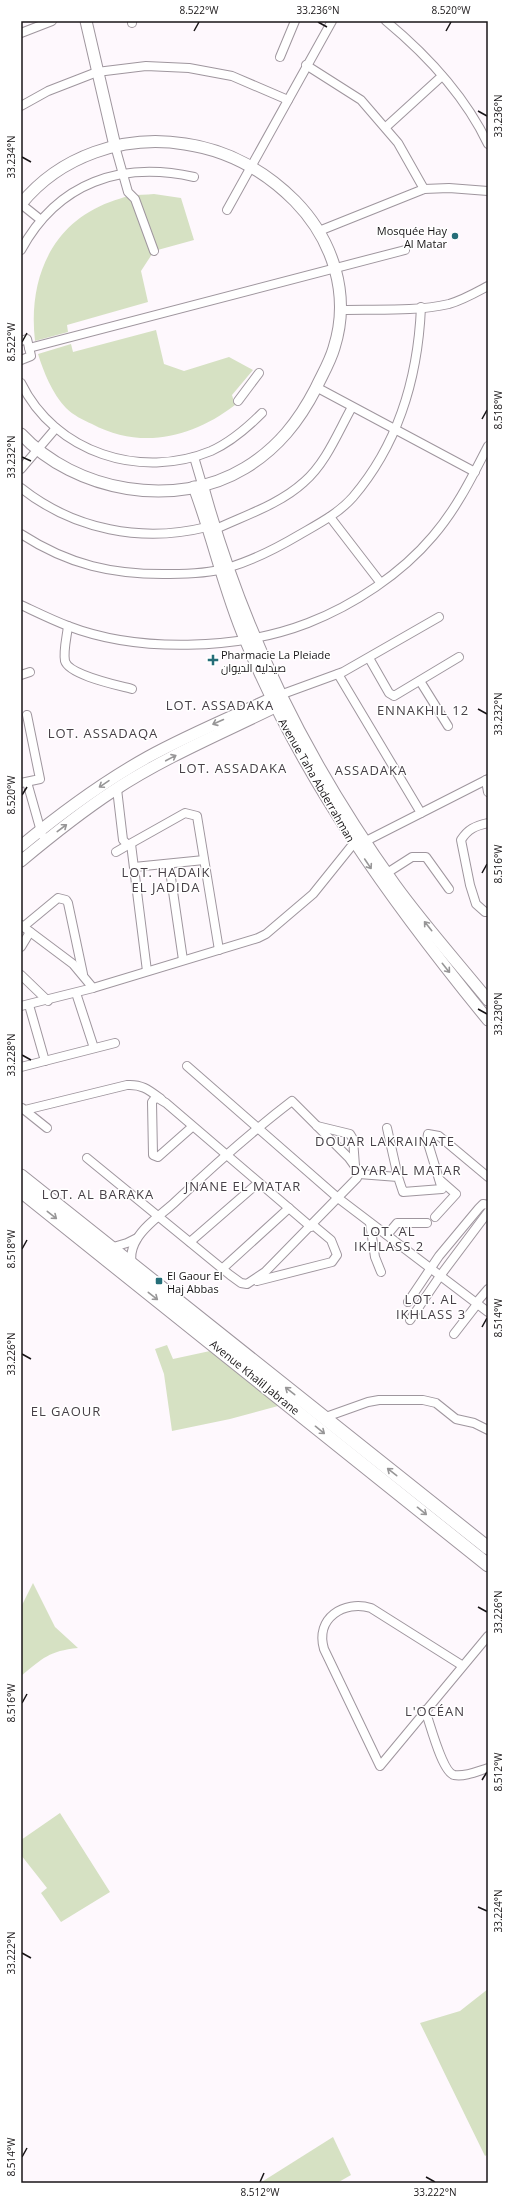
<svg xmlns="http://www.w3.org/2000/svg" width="509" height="2204" font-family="'Open Sans',Cairo,sans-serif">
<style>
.green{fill:#d6e1c3}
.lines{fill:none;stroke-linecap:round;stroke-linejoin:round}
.street-casing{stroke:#9f969e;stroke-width:10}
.secondary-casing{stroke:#9f969e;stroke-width:13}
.primary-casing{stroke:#9f969e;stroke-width:15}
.street{stroke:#fff;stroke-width:8}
.secondary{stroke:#fff;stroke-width:11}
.primary{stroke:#fff;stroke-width:13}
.oneway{stroke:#979697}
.ticks{fill:none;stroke:#181517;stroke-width:1.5}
.poi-dot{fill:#256e78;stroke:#fff;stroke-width:1.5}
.labels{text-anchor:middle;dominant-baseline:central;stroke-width:3;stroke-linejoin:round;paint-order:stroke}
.poi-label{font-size:11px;fill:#181517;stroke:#fff;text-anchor:start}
.street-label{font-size:11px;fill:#181517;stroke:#fff}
.quarter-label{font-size:13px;letter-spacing:1px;fill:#474047;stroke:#fff}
.neatline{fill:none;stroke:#181517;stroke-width:1.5}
.ticks-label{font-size:10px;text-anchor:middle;fill:#181517}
</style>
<rect width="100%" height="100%" fill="#fef8fd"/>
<g class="green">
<path d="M154,194L181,198L194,240L154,251L141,271L148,302L67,325L68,332L35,341C28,281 50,224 110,202C116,200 123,197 130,196C138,194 146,195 154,194Z"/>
<path d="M156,330L164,364L184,371L229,357L253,370L232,395L235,405C192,438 141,450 92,424C83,420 73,415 66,408C52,393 44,373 38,354L71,344L73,352Z"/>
<polygon points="167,1345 173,1359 210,1351 278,1406 230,1419 172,1431 164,1374 155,1349"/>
<path d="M33,1583L55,1627L78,1648C49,1651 43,1658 21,1676V1607Z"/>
<polygon points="60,1813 110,1892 61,1922 41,1893 47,1888 21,1855 21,1840"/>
<polygon points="488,1989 488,2154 485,2156 420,2023 460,2011"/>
<polygon points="333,2137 351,2175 337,2183 260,2183"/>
</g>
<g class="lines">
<g class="street-casing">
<g id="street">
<polyline points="132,21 132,23"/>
<path d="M386,21C427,55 465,96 488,144"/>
<polyline points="21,33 52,21"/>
<polyline points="280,57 295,21"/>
<polyline points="306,65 361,100 398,143 424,189"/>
<polyline points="21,106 48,91 97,72 146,66 189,68 232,76 288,100"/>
<polyline points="386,127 442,76"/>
<polyline points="115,146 128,192 135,199 154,251"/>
<polyline points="21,204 41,220"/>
<polyline points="227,210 332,21"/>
<polyline points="319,231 424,189 449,188 488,191"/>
<path d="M21,250C58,182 121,161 194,177"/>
<path d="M341,310C376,309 414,312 449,304C463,300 475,293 488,286"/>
<polyline points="21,341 27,339 31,356 21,360"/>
<polyline points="29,348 405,250"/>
<path d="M21,383C55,453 141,480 211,451C231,442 247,428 262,413"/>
<polyline points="316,387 475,472"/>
<polyline points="238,401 259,373"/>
<polyline points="194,457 202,484"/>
<polyline points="21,469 56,428"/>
<path d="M21,488C74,530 142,543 207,527"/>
<polyline points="330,517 380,582"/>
<path d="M216,529C246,515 280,504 304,482C326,463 338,432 352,407"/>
<path d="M21,534C69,565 113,575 170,574C188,574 210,573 227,568C251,561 277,548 299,535C318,524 338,514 353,497C399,443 418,377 421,307"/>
<path d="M21,605C36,612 52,620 68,626C138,653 238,650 308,623C354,605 401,574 433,536C457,508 472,477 488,446"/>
<path d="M68,626C67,636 63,651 65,661C69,675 117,685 132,689"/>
<polyline points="369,658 389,693 394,696 459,657"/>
<polyline points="338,674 421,813"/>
<polyline points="21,675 30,672"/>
<polyline points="420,681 448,726"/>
<polyline points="280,695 343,672 439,617"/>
<polyline points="486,780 488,792"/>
<polyline points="27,782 42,835"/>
<polyline points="21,783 40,779 27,715"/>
<polyline points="117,789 123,840 128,845 185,813 197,816 219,950"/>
<path d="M488,823C475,826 468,829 461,840L470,885L476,904L485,912H488"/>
<polyline points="366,841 488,779"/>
<polyline points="131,844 147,971"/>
<polyline points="116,852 128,845"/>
<polyline points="169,864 183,960"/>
<polyline points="134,867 204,860"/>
<polyline points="387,873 412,857 426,857 449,889"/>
<polyline points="21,925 73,964 93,988"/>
<polyline points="23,927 58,898 66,900 68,903 83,974"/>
<polyline points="21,947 30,932"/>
<polyline points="21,975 48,1001"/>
<polyline points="76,993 94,1048"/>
<polyline points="29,1005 45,1061"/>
<polyline points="21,1006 93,988 258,938 266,934 313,894 354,843"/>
<polyline points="187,1066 338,1198 488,1312"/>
<polyline points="21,1067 115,1043"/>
<polyline points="22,1108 47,1128"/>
<path d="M25,1110L127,1085C142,1084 149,1090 161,1099"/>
<polyline points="317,1126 350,1134 353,1139 355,1166"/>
<polyline points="192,1127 158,1157 153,1155 152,1102 156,1097 166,1103 311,1227"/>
<polyline points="387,1128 398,1177"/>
<path d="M87,1158L230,1275L241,1283L247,1284L265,1272L357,1178L359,1172L349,1158L292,1101C250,1133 212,1167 174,1203C162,1214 145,1225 137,1239C132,1247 130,1256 132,1265"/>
<polyline points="359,1174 398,1177 403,1192 442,1189 427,1140 428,1134 439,1136 488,1177"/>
<polyline points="435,1217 456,1194 440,1180"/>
<polyline points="370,1223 375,1257 381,1272"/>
<polyline points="387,1235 397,1223 427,1223"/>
<polyline points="190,1242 258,1183"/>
<polyline points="110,1248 127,1243 137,1238"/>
<polyline points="222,1269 289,1208"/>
<polyline points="257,1281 332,1262 337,1255 331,1240 313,1225"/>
<polyline points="408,1302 439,1256 479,1208 483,1204 488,1205"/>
<polyline points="476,1303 488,1289"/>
<polyline points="410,1320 440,1276 488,1212"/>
<polyline points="454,1334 478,1303"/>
<polyline points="323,1418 368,1402 379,1400 423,1400 436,1403 456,1419 474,1423 488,1430"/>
<path d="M463,1666L371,1608C344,1600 315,1618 324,1649L380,1766L488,1636"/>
<path d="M425,1710C430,1723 442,1772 454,1775C465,1777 478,1771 488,1768"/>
</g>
</g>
<g class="secondary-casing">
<g id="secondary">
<polyline points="86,21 115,146"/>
<path d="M21,204C60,156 124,134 185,144C227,150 265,171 295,201C333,240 351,295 334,348C330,362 322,375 316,388C299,421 278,448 245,468C176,510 75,492 21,434"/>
<path d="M202,484C242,631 306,761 395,885C424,925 457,962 488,1000"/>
<path d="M194,487C213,537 224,590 245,639C304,781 391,901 488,1020"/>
<path d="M21,846C61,813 103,782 148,757C190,734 234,716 277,696"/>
<path d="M21,861C51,836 81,812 113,791C166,756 225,732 281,704"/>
</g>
</g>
<g class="primary-casing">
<g id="primary">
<polyline points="21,1176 488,1548"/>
<polyline points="21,1191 488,1565"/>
</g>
</g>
<use href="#street" class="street"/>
<use href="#secondary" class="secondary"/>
<use href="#primary" class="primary"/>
</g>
<defs><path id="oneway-shaft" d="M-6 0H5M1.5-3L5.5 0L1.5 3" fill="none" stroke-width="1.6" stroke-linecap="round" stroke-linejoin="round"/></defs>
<g class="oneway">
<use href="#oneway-shaft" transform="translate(218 722) rotate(156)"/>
<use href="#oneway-shaft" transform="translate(171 758) rotate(-28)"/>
<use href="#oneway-shaft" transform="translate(104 784) rotate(146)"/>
<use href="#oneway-shaft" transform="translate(62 828) rotate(-37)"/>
<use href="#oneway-shaft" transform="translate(368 864) rotate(56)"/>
<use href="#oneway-shaft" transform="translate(428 926) rotate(-129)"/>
<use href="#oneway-shaft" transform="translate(446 968) rotate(51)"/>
<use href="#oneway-shaft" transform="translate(52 1215) rotate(38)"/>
<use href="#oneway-shaft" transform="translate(153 1296) rotate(38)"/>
<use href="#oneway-shaft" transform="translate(290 1391) rotate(-142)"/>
<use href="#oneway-shaft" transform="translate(320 1430) rotate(39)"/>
<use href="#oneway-shaft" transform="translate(392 1472) rotate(-142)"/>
<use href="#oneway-shaft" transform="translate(422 1511) rotate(39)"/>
</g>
<path class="ticks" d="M318,22L327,27M194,31L199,22M446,31L451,22M478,111L487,116M22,157L31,162M22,342L27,333M482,419L487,410M22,457L31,461M478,709L487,714M22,795L27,787M482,873L487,864M478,1009L487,1014M22,1055L31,1060M22,1249L27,1240M482,1327L487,1318M22,1354L31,1359M478,1607L487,1612M22,1703L27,1694M482,1780L487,1772M478,1907L487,1911M22,1953L31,1958M22,2157L27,2148M426,2177L435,2182M260,2182L264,2173"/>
<g class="poi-dot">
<circle cx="455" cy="236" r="4"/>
<path d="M211 654h4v4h4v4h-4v4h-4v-4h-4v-4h4z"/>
<rect x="155" y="1277" width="8" height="8" rx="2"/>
</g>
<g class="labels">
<g class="poi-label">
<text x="447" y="230" text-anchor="end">Mosquée Hay<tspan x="447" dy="13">Al Matar</tspan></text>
<text x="221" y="654">Pharmacie La Pleiade<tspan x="221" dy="13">صيدلية الديوان</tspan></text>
<text x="167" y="1275">El Gaour El<tspan x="167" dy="13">Haj Abbas</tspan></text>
</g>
<g class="street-label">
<text transform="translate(317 780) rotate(60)">Avenue Taha Abderrahman</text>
<text transform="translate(255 1377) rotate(39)">Avenue Khalil Jabrane</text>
</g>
<g class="quarter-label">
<text x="220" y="705">LOT. ASSADAKA</text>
<text x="423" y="710">ENNAKHIL 12</text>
<text x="103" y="733">LOT. ASSADAQA</text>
<text x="233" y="768">LOT. ASSADAKA</text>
<text x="371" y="770">ASSADAKA</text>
<text x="166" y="872">LOT. HADAIK<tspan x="166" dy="15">EL JADIDA</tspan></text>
<text x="385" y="1141">DOUAR LAKRAINATE</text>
<text x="406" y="1170">DYAR AL MATAR</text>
<text x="243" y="1186">JNANE EL MATAR</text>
<text x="98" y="1194">LOT. AL BARAKA</text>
<text x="389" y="1231">LOT. AL<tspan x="389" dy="15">IKHLASS 2</tspan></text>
<text x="431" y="1299">LOT. AL<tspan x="431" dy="15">IKHLASS 3</tspan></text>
<text x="66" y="1411">EL GAOUR</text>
<text x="435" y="1711">L'OCÉAN</text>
</g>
</g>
<rect width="509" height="2204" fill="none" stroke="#ffffff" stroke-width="44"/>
<rect x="22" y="22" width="465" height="2160" class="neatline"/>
<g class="ticks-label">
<text x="199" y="14">8.522°W</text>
<text x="318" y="14">33.236°N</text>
<text x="451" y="14">8.520°W</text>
<text transform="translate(498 116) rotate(-90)" y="4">33.236°N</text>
<text transform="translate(11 157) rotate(-90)" y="4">33.234°N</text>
<text transform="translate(11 342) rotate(-90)" y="4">8.522°W</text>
<text transform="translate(498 410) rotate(-90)" y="4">8.518°W</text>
<text transform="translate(11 457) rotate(-90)" y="4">33.232°N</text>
<text transform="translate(498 714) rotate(-90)" y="4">33.232°N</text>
<text transform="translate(11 795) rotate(-90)" y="4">8.520°W</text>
<text transform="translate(498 864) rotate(-90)" y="4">8.516°W</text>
<text transform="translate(498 1014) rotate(-90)" y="4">33.230°N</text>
<text transform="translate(11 1055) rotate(-90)" y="4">33.228°N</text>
<text transform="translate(11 1249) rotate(-90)" y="4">8.518°W</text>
<text transform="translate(498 1318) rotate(-90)" y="4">8.514°W</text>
<text transform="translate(11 1354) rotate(-90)" y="4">33.226°N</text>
<text transform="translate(498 1612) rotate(-90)" y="4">33.226°N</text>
<text transform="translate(11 1703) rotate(-90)" y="4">8.516°W</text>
<text transform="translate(498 1772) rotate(-90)" y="4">8.512°W</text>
<text transform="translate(498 1911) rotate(-90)" y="4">33.224°N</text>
<text transform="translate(11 1953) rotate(-90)" y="4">33.222°N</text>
<text transform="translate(11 2157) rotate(-90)" y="4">8.514°W</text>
<text x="260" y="2196">8.512°W</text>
<text x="435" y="2196">33.222°N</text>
</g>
</svg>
